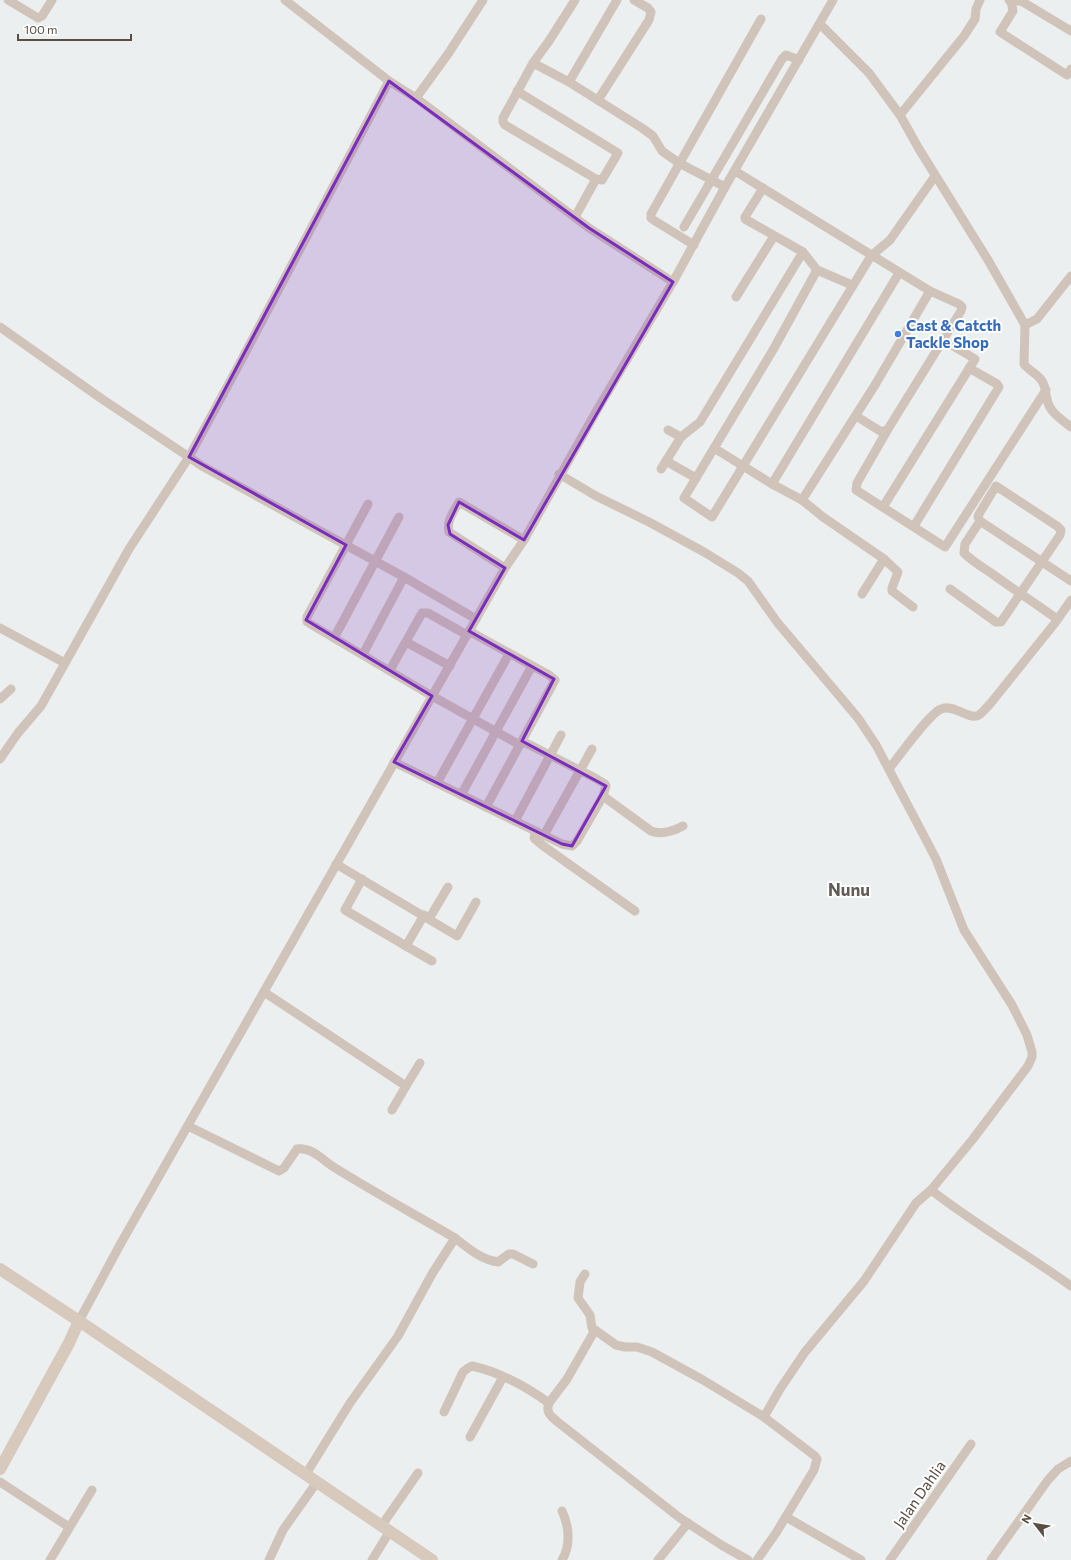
<svg xmlns="http://www.w3.org/2000/svg" width="1071" height="1560" font-family="Commissioner,sans-serif">
<style>
.lines{fill:none;stroke-linecap:round;stroke-linejoin:round}
.street{stroke:#d0c4ba;stroke-width:9}
.secondary{stroke:#d7c9bb;stroke-width:12}
.marked{fill:#7b2cbf;fill-opacity:0.2;stroke:#7b2cbf;stroke-width:3;stroke-linejoin:round}
.shop-dot{fill:#3f7fe0;stroke:#fff;stroke-width:1.5}
.labels{text-anchor:middle;dominant-baseline:central;stroke-width:4;stroke-linejoin:round;paint-order:stroke}
.shop-label{font-size:15px;font-weight:bold;fill:#366cbe;stroke:#fff;text-anchor:start}
.street-label{font-size:15px;fill:#5a4d42;stroke:#fff}
.quarter-label{font-size:17px;font-weight:bold;fill:#615c58;stroke:#fff}
</style>
<rect width="100%" height="100%" fill="#ebefef"/>
<g class="lines">
<g class="street">
<polyline points="8,0 38,18 42,16 52,0"/>
<polyline points="285,0 389,81"/>
<polyline points="483,0 448,54 416,98 589,228 673,282"/>
<polyline points="575,0 549,41 533,63 569,82 617,0"/>
<polyline points="1009,0 1011,1 1021,1 1071,31"/>
<polyline points="1011,1 1013,11 1000,32 1067,75 1071,69"/>
<path d="M820,24L869,73L900,115L919,149L988,260L1025,325L1024,364C1029,371 1038,374 1042,381C1046,387 1045,393 1047,399C1049,412 1061,419 1071,427"/>
<polyline points="569,82 642,128 653,136 662,151 679,163 725,187"/>
<polyline points="517,91 618,153 602,180 596,179 505,125 503,122 503,118 533,63"/>
<polyline points="416,98 389,81 234,374 189,457 202,466 404,577 476,619"/>
<polyline points="598,100 649,20 651,12 648,8 634,0"/>
<polyline points="900,115 964,36 975,19 976,9 980,0"/>
<polyline points="735,171 930,291 875,385 802,500"/>
<polyline points="763,188 745,217 745,219 803,252 817,270 852,285"/>
<polyline points="575,217 596,179"/>
<polyline points="684,227 782,59 786,55 799,60"/>
<polyline points="694,245 655,221 651,218 651,214 761,19"/>
<polyline points="817,270 773,350 684,498 712,517 871,256 890,240 935,176"/>
<polyline points="736,297 774,236"/>
<polyline points="1025,325 1037,319 1071,276"/>
<polyline points="0,327 102,399 189,457 129,549 41,706 18,733 0,759"/>
<polyline points="856,416 880,431 885,431 888,429 961,311 962,307 959,304 930,291"/>
<polyline points="888,429 857,483 856,490 945,547 1046,390"/>
<polyline points="668,430 681,437"/>
<polyline points="714,448 772,484 802,500 823,517 884,559 898,572 892,588 892,591 913,607"/>
<polyline points="661,469 666,461"/>
<polyline points="559,474 596,496 649,522 704,552 738,573 748,581 777,622 858,718 876,745 924,836 936,859 964,930 1012,1005 1027,1035 1032,1052 1032,1057 1028,1066 973,1139 931,1190 916,1203 864,1281 805,1352 780,1389 764,1417"/>
<polyline points="696,478 666,461 681,437 700,422 803,252"/>
<polyline points="772,484 899,273"/>
<polyline points="368,504 307,617 307,622 432,696 520,745"/>
<polyline points="883,507 975,359 943,340"/>
<polyline points="980,521 1071,581"/>
<polyline points="914,526 999,387 997,384 969,368"/>
<path d="M505,568L449,532C446,521 454,511 459,502L524,540"/>
<path d="M950,589L996,622H1001L1060,535L1061,530L1057,526L996,486L979,514L978,517L980,521L965,544L964,553C972,561 982,567 991,573C1013,589 1035,603 1057,619"/>
<polyline points="862,594 884,559"/>
<polyline points="0,628 65,663"/>
<polyline points="469,631 549,675 555,680 486,807"/>
<polyline points="334,638 399,517"/>
<polyline points="406,642 450,666"/>
<polyline points="363,654 404,577"/>
<polyline points="390,670 422,613 428,613 467,635"/>
<polyline points="0,699 11,689"/>
<polyline points="394,762 562,844 572,846 577,841 603,796 606,786 605,784 595,778 522,741"/>
<path d="M889,769C899,756 929,714 941,709C953,703 970,721 979,715C983,712 987,707 990,704L1055,623L1071,600"/>
<polyline points="437,783 509,654"/>
<polyline points="461,795 532,666"/>
<path d="M603,796L651,831C661,835 674,831 683,826"/>
<polyline points="515,821 561,735"/>
<polyline points="536,831 534,838 542,845 635,911"/>
<polyline points="544,835 592,749"/>
<polyline points="336,864 457,936 476,902"/>
<polyline points="362,879 345,910 406,946 424,915"/>
<polyline points="429,919 448,887"/>
<polyline points="406,946 432,961"/>
<polyline points="264,992 406,1086 392,1110"/>
<polyline points="406,1086 420,1063"/>
<path d="M188,1126L279,1171L284,1168L297,1149C311,1147 322,1159 332,1166C372,1191 414,1214 455,1238L432,1274L398,1336L350,1403L306,1474"/>
<path d="M931,1190C976,1225 1025,1253 1071,1286"/>
<path d="M455,1238C468,1248 481,1260 498,1262L509,1254H513L533,1264"/>
<polyline points="585,1274 580,1282 578,1298 590,1315 592,1328 595,1330"/>
<polyline points="79,1321 121,1243 505,568 524,540 597,410 673,282 725,187 833,0"/>
<path d="M444,1412L463,1372L468,1368L472,1366C499,1372 527,1387 549,1403"/>
<polyline points="470,1437 503,1377"/>
<polyline points="0,1482 69,1527"/>
<path d="M562,1511C569,1525 571,1546 562,1560"/>
<polyline points="786,1517 861,1560"/>
<polyline points="382,1525 418,1473"/>
<polyline points="50,1560 92,1490"/>
<polyline points="269,1560 283,1530 317,1482"/>
<polyline points="372,1560 390,1531"/>
<polyline points="658,1560 688,1523"/>
<path d="M748,1560L723,1546L680,1518L559,1423C552,1417 545,1413 549,1403L567,1379L595,1330L616,1345L625,1347H637L652,1352L703,1380L764,1417L815,1456L817,1459L814,1470L776,1533L757,1560"/>
<polyline points="890,1560 971,1444"/>
<polyline points="991,1560 1048,1480 1058,1469 1071,1461"/>
</g>
<g class="secondary">
<polyline points="0,1269 79,1321 432,1560"/>
<polyline points="0,1469 69,1343 79,1321"/>
</g>
</g>
<path class="marked" d="M389,81L589,228L673,282L524,540L459,502L448,525L450,534L505,568L469,631L554,679L522,741L606,786L572,846L562,844L394,762L432,696L306,620L346,545L189,457Z"/>
<circle class="shop-dot" cx="898" cy="334" r="4"/>
<g class="labels">
<g class="shop-label">
<text x="906" y="325">Cast &amp; Catcth<tspan x="906" dy="17">Tackle Shop</tspan></text>
</g>
<g class="street-label">
<text transform="translate(919 1494) rotate(-55)">Jalan Dahlia</text>
</g>
<g class="quarter-label">
<text x="849" y="889">Nunu</text>
</g>
</g>
<g transform="translate(1035 1524) rotate(301)" stroke="#ffffff" stroke-width="3" paint-order="stroke">
<path d="M0-3L7 15L0 10L-7 15Z" fill="#5a4d42"/>
<text y="-6" font-size="11" font-weight="bold" text-anchor="middle" fill="#5a4d42">N</text>
</g>
<path d="M18 34v6h113v-6" fill="none" stroke="#5a4d42" stroke-width="2"/>
<text x="24" y="34" font-size="12" fill="#5a4d42" stroke="#ffffff" stroke-width="3" paint-order="stroke">100 m</text>
</svg>
